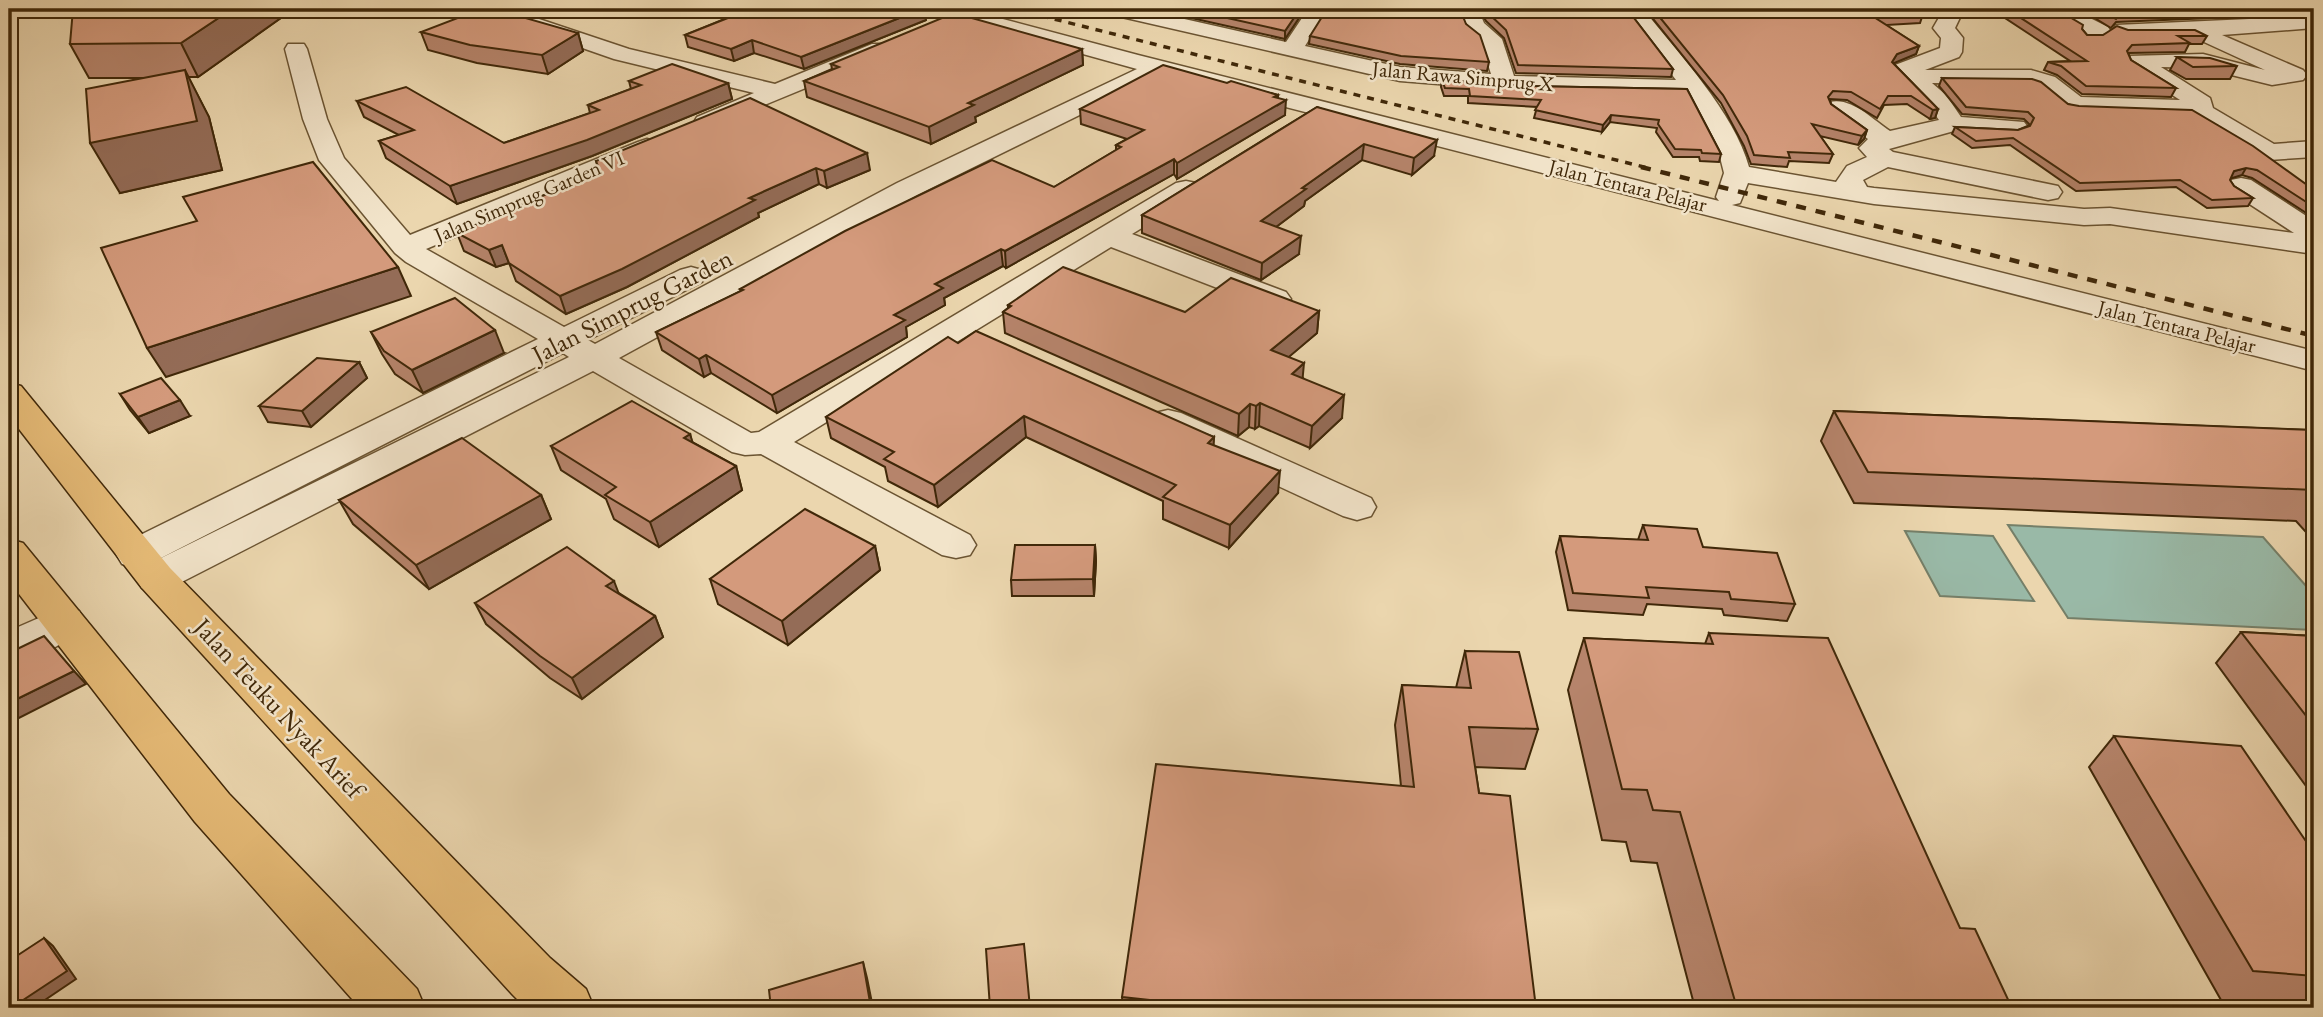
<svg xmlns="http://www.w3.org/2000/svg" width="2323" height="1017" font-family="'EB Garamond',serif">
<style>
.water{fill:#99b9a7;stroke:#757f68;stroke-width:2}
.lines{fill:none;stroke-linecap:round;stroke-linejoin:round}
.minor-casing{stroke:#6b5432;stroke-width:3}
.highway-casing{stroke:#402809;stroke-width:3}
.minor{fill:#f2e4ca;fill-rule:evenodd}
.highway{fill:#e6bb77;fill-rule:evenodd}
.rail-far1{stroke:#402809;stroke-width:3.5;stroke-dasharray:7 7;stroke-linecap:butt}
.rail{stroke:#402809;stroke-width:4.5;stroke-dasharray:10 10;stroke-linecap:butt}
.wall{fill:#b6846b;stroke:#402809;stroke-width:2}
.shaded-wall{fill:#946c57;stroke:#402809;stroke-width:2}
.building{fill:#d49a7c;stroke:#402809;stroke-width:2}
.labels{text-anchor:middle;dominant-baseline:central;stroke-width:5;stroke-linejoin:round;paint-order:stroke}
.far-street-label{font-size:21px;fill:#402809;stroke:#f2e4ca}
.street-label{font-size:26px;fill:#402809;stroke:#f2e4ca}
</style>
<rect width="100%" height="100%" fill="#ebd6ae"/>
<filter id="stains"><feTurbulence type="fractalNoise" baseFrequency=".00286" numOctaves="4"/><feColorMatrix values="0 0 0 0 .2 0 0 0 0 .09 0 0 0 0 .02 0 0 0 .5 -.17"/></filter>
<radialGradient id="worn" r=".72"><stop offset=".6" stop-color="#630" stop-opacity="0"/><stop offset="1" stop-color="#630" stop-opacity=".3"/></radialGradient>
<g class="water">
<polygon points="2008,525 2263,537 2314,595 2314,630 2068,618"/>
<polygon points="1905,531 1993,536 2034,601 1940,596"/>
</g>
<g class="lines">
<g class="minor-casing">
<g id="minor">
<polygon points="479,9 509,9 629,49 775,84 872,44 888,44 891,49 888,54 706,129 697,127 694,122 697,117 754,93 614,59 482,13"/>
<path d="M932,9H965L1138,55L1719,201L1716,197L1724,173L1719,153L1686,94L1527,91L1400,81L1113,15L1106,13L1103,9H1140L1286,42L1308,9H1328L1305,46L1400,67L1491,74L1481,42L1467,31L1458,9H1478L1484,23L1502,39L1514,76L1676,80L1622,9H1643C1677,51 1735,114 1749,167L1836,182L1847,166L1867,157L1859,148L1868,139L1830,112L1827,107L1830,102C1852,97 1873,120 1890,131L1939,120L1928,105L1891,70L1895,65L1940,48L1941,38L1933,28L1944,9H1964L1955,28L1963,38L1962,52L1959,57L1925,70H2031L2055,77L2081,97L2180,100L2128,66L2125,61L2128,56L2203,54L2265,70L2191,36H2124L2116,35L2113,30L2116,25L2314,16V28L2222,35L2303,70L2307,75L2303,80L2272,85L2203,68L2161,67L2210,98L2213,108L2274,144L2314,141V157L2269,160L2260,158L2189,115L2075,111L2066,109L2039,87L2029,84L1932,83L1946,95L1961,117L2024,122L2028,127L2024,132L2015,135L1954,131L1889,149L1893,152L2058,186L2062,192L2058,198L2048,200L1888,167L1863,180L1867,187L1874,188L2084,209L2110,208L2294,233L2231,192L2227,186L2231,180L2241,178L2251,180L2314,221V254L2110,224L2084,225L1874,204L1748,183L1740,203L1732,205L2314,351V371L1161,75L917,195L619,358L751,433L759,432L1176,183L1186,181L1196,183L1200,189L1196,195L1132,234L1286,292L1291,299L1286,306L1275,308L1264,306L1111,247L794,442L970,535L976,545L970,555L956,558L942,555L761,454L745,455L732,452L593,371L170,588L156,592L142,588L136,578L142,568L150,564L136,568L122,564L116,554L122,544L538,339L406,262L395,253L319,160L303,119L285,49L288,44H304L307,49L327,119L344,158L410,235L638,142L647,139L656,142L660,147L656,152L426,249L564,327L680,270L691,267L702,270L706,276L702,282L588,340L595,344L897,183L1137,69L935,13ZM563,353L569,357L153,562Z"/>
<polygon points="2046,9 2072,9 2108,27 2111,32 2099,41 2083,41 2080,36 2083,32 2049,13"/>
<polygon points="1168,410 1181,413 1371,498 1376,507 1371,516 1357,520 1343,516 1155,429 1150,421 1155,413"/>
<path d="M64,607L79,611L85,622C74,642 31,660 9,666V631Z"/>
</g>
</g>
<g class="highway-casing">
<g id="highway">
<polygon points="9,383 21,386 170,568 550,958 586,989 594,1008 526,1008 512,994 142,588 9,416"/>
<polygon points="9,539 23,543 229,794 417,989 425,1008 360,1008 195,822 9,581"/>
</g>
</g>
<use href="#minor" class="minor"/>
<use href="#highway" class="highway"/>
<polyline class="rail-far1" points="1014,9 1648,168"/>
<polyline class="rail" points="1641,167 2314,336"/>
</g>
<g class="wall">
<polygon points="546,9 585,9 565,16"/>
<polygon points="711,9 820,9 837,14 926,20 804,69 754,53 734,61 688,47 685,35 732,16"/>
<polygon points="1151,9 1305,9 1285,39"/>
<polygon points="1479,9 1627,9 1673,69 1671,77 1516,73 1504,38 1486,21"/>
<polygon points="1645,9 1916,9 1923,14 1920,23 1886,25 1919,46 1916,54 1893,63 1938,109 1935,118 1930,119 1907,104 1884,105 1877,118 1847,100 1830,99 1831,104 1867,130 1864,139 1858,145 1820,136 1833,154 1829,163 1789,161 1787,167 1751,164 1744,146 1721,103"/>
<polygon points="2001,9 2056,9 2082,29 2087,35 2103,35 2128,30 2207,36 2202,44 2189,44 2185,52 2128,53 2131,60 2176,88 2171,97 2082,94 2057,75 2044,70 2048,62 2070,61 1999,14"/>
<polygon points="2080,9 2290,9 2286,15 2211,17 2211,18 2116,22 2111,28"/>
<polygon points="285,15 198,77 188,77 209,117 222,170 120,193 147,78 89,78 70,44"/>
<polygon points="1466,24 1489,62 1487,71 1400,64 1309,44 1310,36"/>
<polygon points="421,32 578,33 583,51 548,74 477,63 428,50"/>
<polygon points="1082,49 1083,65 975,117 976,122 931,144 807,97 804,81 832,69 831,64"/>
<polygon points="2177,57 2237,66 2230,79 2186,79 2170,70"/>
<polygon points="1942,78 2068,104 2314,190 2314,218 2252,178 2242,175 2230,178 2230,180 2234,186 2253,198 2248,206 2207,208 2176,187 2076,191 2010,145 1972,148 1952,134 1955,127 2018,130 2030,125 2024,119 1962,114 1939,86"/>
<polygon points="1442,80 1528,86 1687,89 1721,154 1719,162 1700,161 1699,157 1673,157 1656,132 1657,128 1610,122 1602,132 1534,118 1537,107 1468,103 1468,96 1444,96 1441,87"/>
<polygon points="629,81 728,83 732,99 592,156 457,204 386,158 379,141 399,135 364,117 357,101 504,143 590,113 588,105 631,89"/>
<polygon points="1227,83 1278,95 1278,98 1285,115 1177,179 1174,174 1006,268 1003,266 944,298 945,305 906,327 907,337 777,413 711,373 704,377 662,350 656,332 741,291 740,289 1054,187 1116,150 1116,145 1127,139 1081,124 1080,109"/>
<polygon points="1317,107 1434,156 1412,175 1362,160 1305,201 1304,206 1276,227 1299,254 1261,280 1142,233 1142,215"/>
<polygon points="596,161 870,170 827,188 819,184 758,213 759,217 627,287 566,314 516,281 509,263 496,267 464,251 457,233 599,171"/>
<polygon points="1008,305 1185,312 1319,311 1317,333 1288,357 1303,378 1342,418 1310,448 1259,426 1255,429 1249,427 1238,436 1005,333 1003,312 1008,308"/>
<polygon points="371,332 504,353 423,393 395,374 382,354"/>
<polygon points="958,343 1214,437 1213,445 1278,493 1229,548 1163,519 1163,501 1026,437 938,507 888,481 885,467 831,438 826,417"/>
<polygon points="359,362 367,378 311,427 268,422 259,406"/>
<polygon points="120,394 190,416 149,433 130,410"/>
<polygon points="1834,411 2308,430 2307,429 2314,420 2314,541 2296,521 1854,503 1821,441"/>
<polygon points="690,434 692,442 736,466 742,490 659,547 614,519 606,499 561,470 551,446"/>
<polygon points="541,495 551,519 429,589 353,524 339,500"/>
<polygon points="1643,525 1703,547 1795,604 1787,621 1724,615 1722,609 1647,604 1643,615 1568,610 1556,552 1560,536 1638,540"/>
<polygon points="1095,545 1096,561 1094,596 1012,596 1011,580"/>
<polygon points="875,546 880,570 788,645 718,604 710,579"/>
<polygon points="619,593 655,616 663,637 582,699 550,678 486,624 475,603"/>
<polygon points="2241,632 2314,636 2314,797 2216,663"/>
<polygon points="1709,633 1960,928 2012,1008 1695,1008 1657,863 1631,861 1626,842 1602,840 1568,690 1584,638 1705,644"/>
<polygon points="1465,651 1538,729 1525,769 1475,767 1479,793 1536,1008 1123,1008 1122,997 1401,786 1395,725 1402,685 1456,688"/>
<polygon points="2114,736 2314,853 2314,1008 2221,1000 2089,767"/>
</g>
<g class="shaded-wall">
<polygon points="232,9 283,9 285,15 198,77 181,43"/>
<polygon points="563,9 585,9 565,16"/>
<polygon points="922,9 925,9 926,20 804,69 801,57"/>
<polygon points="1300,9 1305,9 1285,39 1285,31"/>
<polygon points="578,33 583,51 548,74 542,55"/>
<polygon points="752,40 754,53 734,61 731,49"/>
<polygon points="1919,46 1916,54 1894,63 1888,70 1892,62 1897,54"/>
<polygon points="1082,49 1083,65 975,117 976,122 931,144 929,127 968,103"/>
<polygon points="185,70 209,117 222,170 120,193 90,143"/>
<polygon points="728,83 732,99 592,156 457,204 450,186"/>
<polygon points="1278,95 1278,105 1286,100 1285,115 1177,179 1177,163"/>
<polygon points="1938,109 1935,118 1930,119 1933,110"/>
<polygon points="1611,115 1610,122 1602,132 1603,125"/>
<polygon points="1867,130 1864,139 1858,145 1862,136"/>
<polygon points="1437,140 1434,156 1412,175 1414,158"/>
<polygon points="1364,144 1362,160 1305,201 1304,206 1260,239 1261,221 1302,188"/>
<polygon points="867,153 870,170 827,188 824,171"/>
<polygon points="1174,159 1174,174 1006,268 1005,251"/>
<polygon points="816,168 819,184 758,213 759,217 627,287 566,314 560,296 749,198"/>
<polygon points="2246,168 2242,175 2229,179 2234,171"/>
<polygon points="1301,236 1299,254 1261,280 1262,263"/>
<polygon points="502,245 509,263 496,267 489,250"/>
<polygon points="1001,249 1003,266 944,298 945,305 906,327 907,337 777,413 772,395 894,315 935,284"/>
<polygon points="398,267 411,296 166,377 147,348"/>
<polygon points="1319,311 1317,333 1270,373 1271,350"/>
<polygon points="495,330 504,353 423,393 412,370"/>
<polygon points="706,355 711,373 704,377 699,359"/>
<polygon points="359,362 367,378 311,427 302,411"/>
<polygon points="1304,363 1302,385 1292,374"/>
<polygon points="1344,395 1342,418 1310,448 1312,426"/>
<polygon points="180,400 190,416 149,433 138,417"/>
<polygon points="1260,403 1259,426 1255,429 1256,406"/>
<polygon points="1250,404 1249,427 1238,436 1239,414"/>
<polygon points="1024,416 1026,437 938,507 934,485"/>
<polygon points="690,434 697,457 684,438"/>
<polygon points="1214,437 1213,459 1208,443"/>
<polygon points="736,466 742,490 659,547 650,522"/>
<polygon points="1280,471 1278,493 1229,548 1230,525"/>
<polygon points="541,495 551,519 429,589 416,565"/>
<polygon points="1095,545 1096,561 1094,596 1093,579"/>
<polygon points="875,546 880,570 788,645 782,621"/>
<polygon points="614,581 622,602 606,586"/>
<polygon points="655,616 663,637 582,699 572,678"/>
<polygon points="74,671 86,684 13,721 9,716 9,703"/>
<polygon points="44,938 53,946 76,979 33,1008 11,1008"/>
<polygon points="863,962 867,978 873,1008 871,1008"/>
</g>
<g class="building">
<polygon points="73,9 232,9 181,43 70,44"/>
<polygon points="481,9 494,9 578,33 542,55 470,45 421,32"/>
<polygon points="743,9 820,9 837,14 851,9 922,9 801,57 752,40 731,49 685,35 748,10"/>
<polygon points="1187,9 1300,9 1285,31"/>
<polygon points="1327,9 1460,9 1466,24 1480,35 1489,62 1401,56 1310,36"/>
<polygon points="1485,9 1627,9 1673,69 1518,65 1506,30 1488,13"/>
<polygon points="1653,9 1916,9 1923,14 1874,17 1919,46 1897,54 1892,62 1938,109 1933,110 1911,96 1888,96 1880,109 1851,92 1833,91 1828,97 1831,104 1867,130 1862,136 1812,124 1833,154 1788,152 1790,158 1754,155 1747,136 1723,95"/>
<polygon points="2007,9 2056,9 2083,25 2082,29 2087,35 2103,35 2117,26 2128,30 2195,30 2207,36 2178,36 2190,43 2132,45 2127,51 2131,60 2176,88 2086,86 2061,66 2048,62 2087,61"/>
<polygon points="2098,9 2215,9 2120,14 2116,19"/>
<polygon points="954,13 1082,49 968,103 974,105 929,127 804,81 839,67 831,64"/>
<polygon points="2177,57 2210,58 2237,66 2193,67"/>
<polygon points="672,64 728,83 587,140 450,186 379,141 414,130 357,101 406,87 504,143 599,110 588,105 641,85 629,81"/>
<polygon points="1163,65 1227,83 1231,81 1278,95 1274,97 1286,100 1177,163 1174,159 1005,251 1001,249 935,284 943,288 894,315 905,320 772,395 706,355 699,359 656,332 743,290 740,289 845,231 992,160 1054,187 1121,147 1116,145 1144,130 1080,109"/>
<polygon points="185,70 197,121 90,143 86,89"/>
<polygon points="1942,78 2032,79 2041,82 2068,104 2079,106 2192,110 2253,146 2314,190 2314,207 2257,170 2246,168 2234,171 2230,180 2234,186 2253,198 2212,200 2180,180 2080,183 2013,138 1976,141 1955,127 2018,130 2030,126 2034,118 2028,112 1966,107"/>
<polygon points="1442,80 1528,86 1687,89 1721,154 1702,153 1701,150 1675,149 1658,124 1659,120 1611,115 1603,125 1535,110 1541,100 1470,96 1469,89 1445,88"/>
<polygon points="750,98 867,153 824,171 816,168 749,198 755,200 622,269 560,296 509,263 502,245 489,250 457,233 600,171 596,161"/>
<polygon points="1317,107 1437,140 1414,158 1364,144 1302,188 1306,189 1261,221 1301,236 1262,263 1142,215"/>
<polygon points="313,162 398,267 147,348 101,248 197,221 183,197"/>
<polygon points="1063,267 1185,312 1231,278 1319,311 1271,350 1304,363 1292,374 1344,395 1312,426 1260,403 1256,406 1250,404 1239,414 1003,312 1011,306 1008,305"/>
<polygon points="455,298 495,330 412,370 384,351 371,332"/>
<polygon points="976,331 1214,437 1208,443 1280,471 1230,525 1163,497 1176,485 1024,416 934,485 884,459 894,452 826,417 948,337 958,343"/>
<polygon points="317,358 359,362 302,411 259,406"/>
<polygon points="161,378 180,400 138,417 120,394"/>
<polygon points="632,401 690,434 684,438 736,466 650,522 605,495 616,487 551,446"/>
<polygon points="1834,411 2314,430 2314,490 1868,472"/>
<polygon points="462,438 541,495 416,565 339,500"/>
<polygon points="805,509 875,546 782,621 710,579"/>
<polygon points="1643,525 1697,529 1703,547 1777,553 1795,604 1731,599 1729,592 1646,587 1649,598 1573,593 1560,536 1648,540"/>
<polygon points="1015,545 1095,545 1093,579 1011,580"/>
<polygon points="567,547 614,581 606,586 655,616 572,678 540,656 475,603"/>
<polygon points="2241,632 2314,636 2314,726"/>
<polygon points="1709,633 1828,638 1960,928 1975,929 2012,1008 1737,1008 1680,812 1653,810 1647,790 1622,789 1584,638 1713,644"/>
<polygon points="44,636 74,671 9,703 9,653"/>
<polygon points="1465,651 1519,652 1538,729 1469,727 1479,793 1510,796 1536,1008 1224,1008 1122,997 1156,764 1414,787 1402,685 1471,688"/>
<polygon points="2114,736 2241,746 2314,853 2314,976 2253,971"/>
<polygon points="44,938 67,971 11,1008 9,1008 9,961"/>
<polygon points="1024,944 1030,1008 990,1008 986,949"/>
<polygon points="863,962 871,1008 771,1008 769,990"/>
</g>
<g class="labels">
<g class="far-street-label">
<text transform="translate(1463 76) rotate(5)">Jalan Rawa Simprug X</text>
<text transform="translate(1628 185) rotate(14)">Jalan Tentara Pelajar</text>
<text transform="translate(529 196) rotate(-23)">Jalan Simprug Garden VI</text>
<text transform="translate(2177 326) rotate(14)">Jalan Tentara Pelajar</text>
</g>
<g class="street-label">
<text transform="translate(632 306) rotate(-27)">Jalan Simprug Garden</text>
<text transform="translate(279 708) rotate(47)">Jalan Teuku Nyak Arief</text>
</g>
</g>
<rect width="2323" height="1017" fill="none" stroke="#ebd6ae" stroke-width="35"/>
<rect x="10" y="10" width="2302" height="996" fill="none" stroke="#402809" stroke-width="3.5"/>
<rect x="18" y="18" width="2288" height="982" fill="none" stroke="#402809" stroke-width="2"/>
<rect width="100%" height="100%" filter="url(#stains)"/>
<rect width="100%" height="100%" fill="url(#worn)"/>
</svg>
